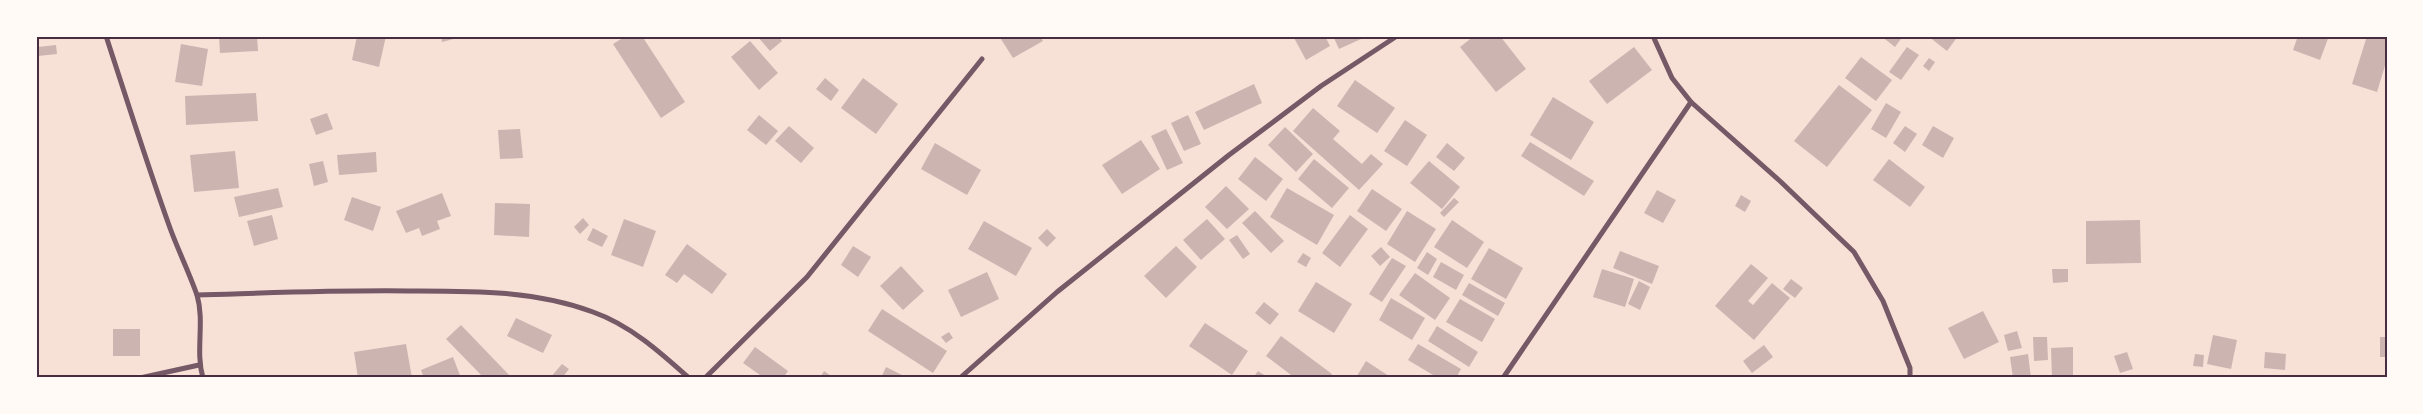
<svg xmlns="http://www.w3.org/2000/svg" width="2423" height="414" font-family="'Fira Sans Condensed',sans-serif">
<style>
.building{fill:#ccb4b1}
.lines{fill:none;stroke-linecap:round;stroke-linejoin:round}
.minor{stroke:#755966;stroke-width:5}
.neatline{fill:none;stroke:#4a2c40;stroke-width:2}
</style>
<rect width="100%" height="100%" fill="#f7e1d7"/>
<g class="building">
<polygon points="219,36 257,36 258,51 220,53"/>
<polygon points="357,36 386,36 379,67 352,60"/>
<polygon points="441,36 461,36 461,37 442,42"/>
<polygon points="626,36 642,36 685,102 661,118 613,44"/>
<polygon points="757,36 778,36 782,41 770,51"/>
<polygon points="999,36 1040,36 1043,41 1013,58"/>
<polygon points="1293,36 1325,36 1330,46 1306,60"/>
<polygon points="1333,36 1359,36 1361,39 1339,49"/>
<polygon points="1474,36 1500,36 1526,69 1496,92 1460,47"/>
<polygon points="1881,36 1903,36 1895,47"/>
<polygon points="1928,36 1958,36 1947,51"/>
<polygon points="2298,36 2329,36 2320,60 2293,50"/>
<polygon points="2367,36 2387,36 2387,59 2377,92 2352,84"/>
<polygon points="750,41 778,73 759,90 731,57"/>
<polygon points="181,44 208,49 202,86 175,82"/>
<polygon points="56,45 57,54 38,56 38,47"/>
<polygon points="1634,47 1652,70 1607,104 1589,81"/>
<polygon points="1907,47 1919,55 1901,80 1889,72"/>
<polygon points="1861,57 1892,80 1876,101 1845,78"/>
<polygon points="1929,58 1935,62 1929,71 1923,66"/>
<polygon points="825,78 839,90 831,101 816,89"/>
<polygon points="863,78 898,104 876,134 841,108"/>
<polygon points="1355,80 1395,108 1377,133 1337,106"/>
<polygon points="1254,84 1262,103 1204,130 1195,112"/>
<polygon points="1839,85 1872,110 1827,167 1794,141"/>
<polygon points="256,93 258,121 186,125 185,96"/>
<polygon points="1553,97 1594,122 1571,160 1530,135"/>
<polygon points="1886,103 1901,112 1886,138 1871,129"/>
<polygon points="1313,108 1340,131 1333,139 1362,164 1371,154 1383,164 1359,190 1293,131"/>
<polygon points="327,113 333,129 316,135 310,119"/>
<polygon points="759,115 778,131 766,145 747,130"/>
<polygon points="1188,115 1201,144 1184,151 1171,123"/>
<polygon points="1405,120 1427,135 1407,166 1384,151"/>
<polygon points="789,126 814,148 801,163 775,141"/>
<polygon points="1905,126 1917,134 1905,152 1893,143"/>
<polygon points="1933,126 1954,138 1943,158 1922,145"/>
<polygon points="1285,127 1313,154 1296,172 1268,145"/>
<polygon points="520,129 523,158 500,159 498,130"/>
<polygon points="1166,129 1183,163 1167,170 1151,136"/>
<polygon points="1141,140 1160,169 1122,194 1102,165"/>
<polygon points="1530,142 1594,181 1584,196 1521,156"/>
<polygon points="935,143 981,170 967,195 921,169"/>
<polygon points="1447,143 1465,158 1454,171 1436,157"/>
<polygon points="235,151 239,188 194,192 190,155"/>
<polygon points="376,152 377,172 339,175 337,155"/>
<polygon points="1255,157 1283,179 1266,201 1238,179"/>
<polygon points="1314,159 1349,188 1332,208 1298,179"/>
<polygon points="1889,159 1925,187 1910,207 1873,180"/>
<polygon points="323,161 328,182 314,186 309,164"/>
<polygon points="1429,161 1460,187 1442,209 1410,183"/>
<polygon points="1226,186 1249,209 1227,229 1205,207"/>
<polygon points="278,188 283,207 239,217 234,197"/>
<polygon points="1287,188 1334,215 1317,245 1270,217"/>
<polygon points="1372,189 1402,209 1386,231 1357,211"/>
<polygon points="1657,190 1676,200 1663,223 1644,213"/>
<polygon points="442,193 451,216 437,221 440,229 422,236 419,228 406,233 396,211"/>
<polygon points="1741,195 1751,201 1745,212 1735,206"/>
<polygon points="352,197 381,207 373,231 344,220"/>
<polygon points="1454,198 1459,202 1444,217 1440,213"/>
<polygon points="495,203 530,204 529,237 494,235"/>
<polygon points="1255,211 1284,241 1271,253 1242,223"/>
<polygon points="1407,211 1436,229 1415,262 1387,244"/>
<polygon points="272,215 278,239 254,246 247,221"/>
<polygon points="1350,215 1368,229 1340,267 1322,253"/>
<polygon points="583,218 589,225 580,234 574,227"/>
<polygon points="624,219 656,231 643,267 611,255"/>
<polygon points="1207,219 1225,239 1201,260 1183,240"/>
<polygon points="1452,220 1484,242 1467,268 1434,247"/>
<polygon points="2140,220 2141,263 2086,264 2086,221"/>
<polygon points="984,221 1032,248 1016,276 968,249"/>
<polygon points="593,228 608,236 602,247 587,240"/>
<polygon points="1047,229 1056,238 1047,247 1038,238"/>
<polygon points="1237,235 1250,254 1243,259 1229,240"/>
<polygon points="687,244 727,274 712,294 684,274 677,283 665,275"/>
<polygon points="853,246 871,257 858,277 841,265"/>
<polygon points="1176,246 1197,267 1166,298 1144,276"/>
<polygon points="1381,247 1390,257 1380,266 1371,256"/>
<polygon points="1489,248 1523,268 1506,299 1471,279"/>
<polygon points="1620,251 1659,266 1652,284 1613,268"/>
<polygon points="1427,252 1437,259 1428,275 1417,268"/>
<polygon points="1303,253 1311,258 1306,267 1297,262"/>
<polygon points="1392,258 1406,266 1382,302 1369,294"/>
<polygon points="1441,262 1464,275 1456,290 1433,277"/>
<polygon points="1751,264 1768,278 1748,301 1753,305 1772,283 1790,298 1754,340 1715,306"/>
<polygon points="901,266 924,291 903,310 880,286"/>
<polygon points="1602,269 1634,279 1625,307 1593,297"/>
<polygon points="2052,269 2068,269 2068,282 2053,283"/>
<polygon points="987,272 999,299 961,317 948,290"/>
<polygon points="1415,273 1450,298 1435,320 1399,295"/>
<polygon points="1791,279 1803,288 1795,298 1783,289"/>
<polygon points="1639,281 1650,287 1640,310 1628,304"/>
<polygon points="1316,282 1352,304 1334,333 1298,311"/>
<polygon points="1469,283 1505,303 1498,316 1462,295"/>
<polygon points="1391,298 1425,318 1412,340 1379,320"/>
<polygon points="1460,299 1495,319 1482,342 1446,322"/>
<polygon points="1264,302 1279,314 1270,325 1255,313"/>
<polygon points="882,309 947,351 933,373 868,331"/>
<polygon points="1983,311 1999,342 1964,359 1948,328"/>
<polygon points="516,318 552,335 543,353 507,336"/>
<polygon points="1205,323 1248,351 1232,375 1189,346"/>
<polygon points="461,325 512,378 484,378 446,339"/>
<polygon points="1437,326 1478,352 1469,367 1428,341"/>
<rect x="113" y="329" width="27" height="27"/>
<polygon points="2017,331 2022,348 2008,351 2004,335"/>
<polygon points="949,332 953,338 946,343 941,337"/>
<polygon points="2213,335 2237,340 2231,369 2207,364"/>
<polygon points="1281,336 1332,374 1329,378 1295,378 1266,356"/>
<polygon points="2033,337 2047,337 2048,360 2034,361"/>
<rect x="2380" y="337" width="7" height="20"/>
<polygon points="406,344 412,378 358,378 354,352"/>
<polygon points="1418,344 1461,369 1456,378 1438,378 1408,360"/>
<polygon points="1764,345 1773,357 1752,373 1743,361"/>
<polygon points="755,347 788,371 783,378 758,378 760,375 743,363"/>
<polygon points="2073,347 2073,378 2052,378 2051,348"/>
<polygon points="2127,352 2133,369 2120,373 2114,356"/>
<polygon points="2265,352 2286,354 2285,370 2264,368"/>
<polygon points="2028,354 2031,378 2013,378 2010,357"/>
<polygon points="2195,354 2204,355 2203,367 2193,366"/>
<polygon points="453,357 461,378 424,378 421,370"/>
<polygon points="1366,361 1392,378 1360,378 1357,376"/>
<polygon points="562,364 569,369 562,378 550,378"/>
<polygon points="886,367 908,378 881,378"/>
<polygon points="824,371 834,378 820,378"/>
<polygon points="1258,371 1269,378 1253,378"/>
</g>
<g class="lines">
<g class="minor">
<path d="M106,36C127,100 147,164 170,228C178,250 189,272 197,295C205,322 195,351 203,378"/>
<polyline points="1653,36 1672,78 1691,102 1781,182 1854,252 1883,301 1910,368 1910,378"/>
<path d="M197,295C268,293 338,290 409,291C471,291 534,290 593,312C630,325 660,352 689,378"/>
<polyline points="140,378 199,365"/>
<polyline points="705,378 807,277 982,59"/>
<polyline points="960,378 1057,292 1229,155 1321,86 1397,36"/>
<polyline points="1503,378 1691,102"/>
</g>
</g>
<rect width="2423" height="414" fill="none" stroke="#fffaf5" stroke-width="75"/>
<rect x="38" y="38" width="2348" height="338" class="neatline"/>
</svg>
